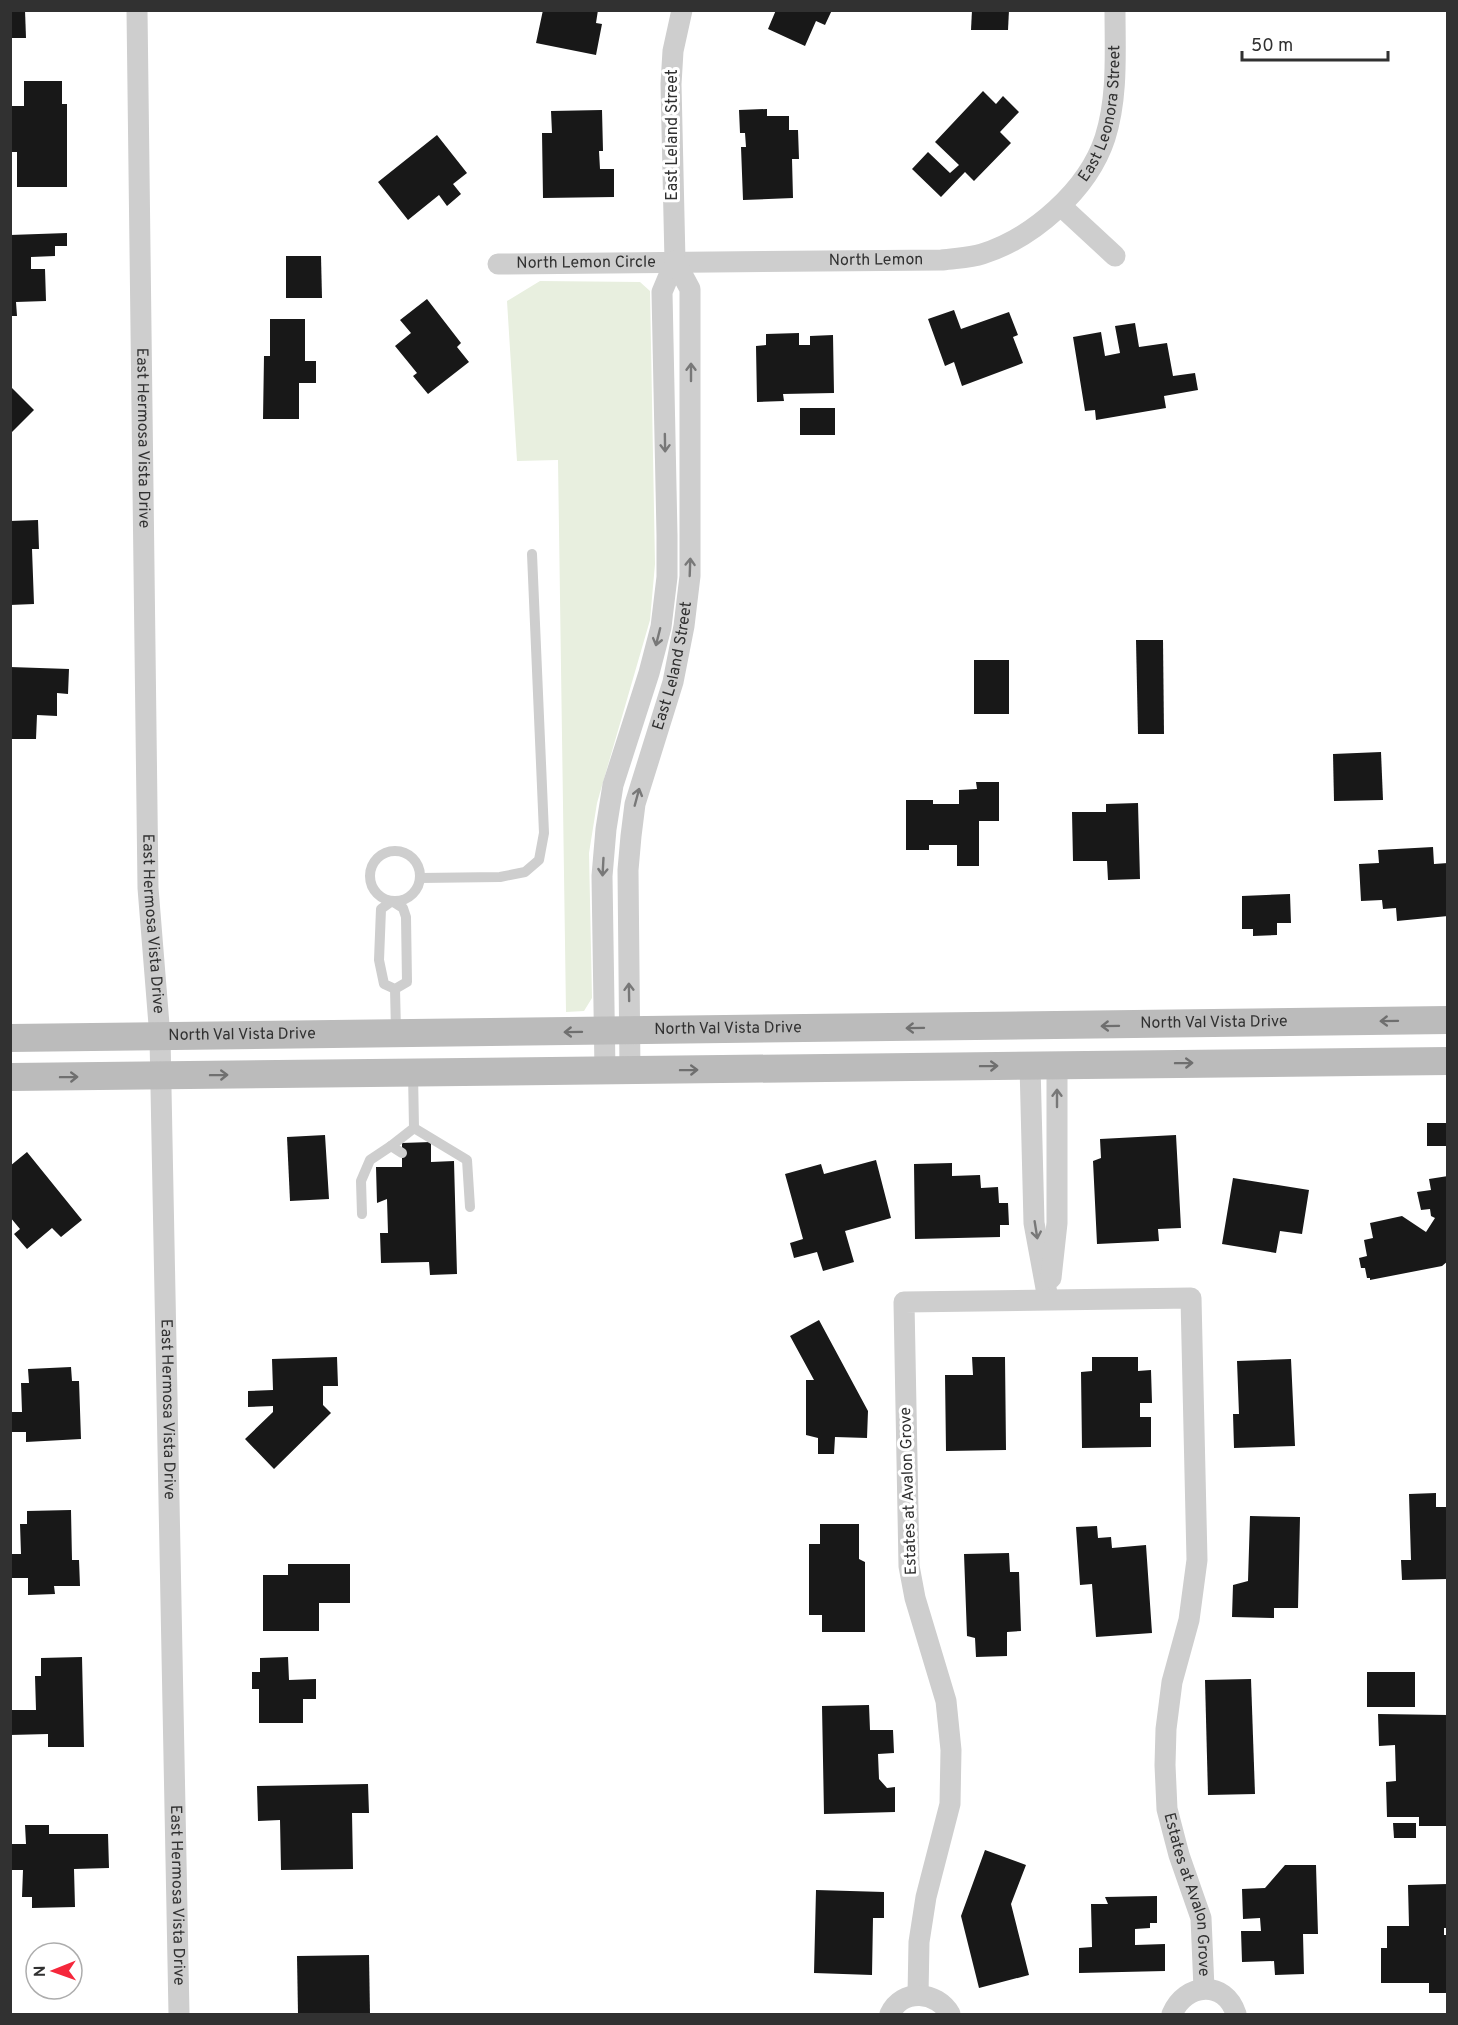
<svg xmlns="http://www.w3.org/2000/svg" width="1458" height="2025" font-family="Overpass,sans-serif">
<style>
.green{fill:#e8efdf}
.building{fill:#181818}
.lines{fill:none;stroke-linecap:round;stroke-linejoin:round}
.lane{stroke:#cecece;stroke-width:10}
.street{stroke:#cecece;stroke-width:21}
.secondary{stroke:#bbb;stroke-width:28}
.oneway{stroke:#787878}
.oneway2{stroke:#6f6f6f}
.labels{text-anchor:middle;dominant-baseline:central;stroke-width:6;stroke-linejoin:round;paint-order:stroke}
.street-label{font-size:16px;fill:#313131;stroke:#fff}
</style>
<rect width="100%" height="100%" fill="#fff"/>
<polygon class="green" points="540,281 640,282 650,291 655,564 650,620 597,803 589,853 592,998 584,1011 566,1012 558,460 517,461 507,301"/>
<g class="building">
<polygon points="10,10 25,10 26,38 10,38"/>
<polygon points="543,10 598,10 596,23 602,24 596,55 536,43"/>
<polygon points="776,10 832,10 825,25 816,21 805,46 768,29"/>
<polygon points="972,10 1009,10 1008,30 971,30"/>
<polygon points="24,81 62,81 62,104 67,104 67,187 17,187 17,152 11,152 11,106 24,106"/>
<polygon points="983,91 996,104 1003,96 1019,112 1000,132 1011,143 974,181 965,172 941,197 912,169 928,152 950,173 959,165 935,142"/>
<polygon points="767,109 767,116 789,116 789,130 798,130 799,159 792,159 793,198 743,200 741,147 746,147 745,133 740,133 739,110"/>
<polygon points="602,110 603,151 599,151 600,169 614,169 614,197 543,198 542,133 552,133 551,111"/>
<polygon points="437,135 467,173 453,184 461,194 447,206 439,195 408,220 378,182"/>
<polygon points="67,233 67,246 55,246 55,256 31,257 31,269 45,269 46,301 16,302 17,316 10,316 10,235"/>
<polygon points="286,256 321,256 322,298 286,298"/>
<polygon points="427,299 461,343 457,347 469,362 428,394 413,376 417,373 395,346 411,333 400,320"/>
<polygon points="954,310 961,329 1009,312 1018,335 1013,337 1023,363 962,386 954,362 945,366 928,319"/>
<polygon points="270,319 305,319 305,361 316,361 316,383 299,383 299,419 263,419 264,356 270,356"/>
<polygon points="1135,323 1139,347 1167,343 1173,376 1195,373 1198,390 1164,396 1166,408 1096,420 1095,410 1085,411 1073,337 1101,332 1105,356 1120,353 1115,326"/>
<polygon points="799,333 799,345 810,345 810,336 833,335 834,393 783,394 784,401 757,402 756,346 766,345 766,334"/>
<polygon points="10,386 34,410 10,434"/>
<rect x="800" y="408" width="35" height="27"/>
<polygon points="38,520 39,549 32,549 34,604 10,605 10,521"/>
<polygon points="1136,640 1163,640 1164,734 1138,734"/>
<rect x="974" y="660" width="35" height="54"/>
<polygon points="10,667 69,669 68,694 57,693 57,716 37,715 36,739 10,739"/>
<polygon points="1381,752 1383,800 1334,801 1333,754"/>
<polygon points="976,782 999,782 999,821 979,821 979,866 957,866 957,845 929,845 929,850 906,850 906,800 933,800 933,804 959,804 959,790 977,789"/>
<polygon points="1138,803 1140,879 1108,880 1107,861 1073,861 1072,812 1106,812 1106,804"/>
<polygon points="1433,847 1434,864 1448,863 1448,916 1397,921 1396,908 1383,909 1382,900 1361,901 1359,864 1379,863 1378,850"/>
<polygon points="1290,894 1291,923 1277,923 1277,935 1253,936 1253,929 1242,929 1242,896"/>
<rect x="1427" y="1123" width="21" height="23"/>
<polygon points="325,1135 329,1199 290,1201 287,1137"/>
<polygon points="1176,1135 1181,1228 1158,1229 1159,1241 1097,1244 1093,1161 1101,1158 1100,1139"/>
<polygon points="431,1142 431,1162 454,1161 457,1274 430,1275 429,1262 381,1263 380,1233 388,1233 387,1199 377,1203 376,1167 402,1167 402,1143"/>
<polygon points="27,1152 82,1220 61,1237 52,1228 27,1249 14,1234 20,1229 10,1217 10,1166"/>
<polygon points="876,1160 891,1218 845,1231 854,1262 823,1271 817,1252 794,1258 790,1243 803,1239 785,1174 821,1164 824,1174"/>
<polygon points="952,1163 952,1176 980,1175 981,1188 998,1187 999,1203 1008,1203 1009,1225 1000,1225 1000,1237 915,1239 914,1164"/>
<polygon points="1448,1176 1448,1261 1442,1266 1370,1280 1370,1278 1367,1278 1365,1268 1361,1268 1359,1258 1367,1256 1364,1240 1373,1238 1370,1223 1402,1216 1426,1232 1435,1218 1431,1216 1430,1209 1421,1210 1417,1192 1431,1190 1429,1179"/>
<polygon points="1233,1178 1309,1190 1302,1234 1280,1231 1276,1253 1222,1244"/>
<polygon points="819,1320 868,1411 867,1438 835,1437 834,1454 818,1454 818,1438 806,1435 806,1380 814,1380 790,1336"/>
<polygon points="337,1357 338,1386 323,1386 323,1405 331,1413 274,1469 245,1439 273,1412 273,1406 248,1407 248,1391 273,1390 272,1359"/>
<polygon points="972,1357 1005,1357 1006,1450 946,1451 945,1375 973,1375"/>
<polygon points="1092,1357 1138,1357 1138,1371 1151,1370 1152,1403 1140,1403 1140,1417 1151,1417 1151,1447 1082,1448 1081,1372 1092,1371"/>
<polygon points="1291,1359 1295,1446 1234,1448 1233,1414 1239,1414 1237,1361"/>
<polygon points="71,1367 72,1381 79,1381 81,1439 26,1442 26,1432 10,1432 10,1412 22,1412 21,1383 29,1383 28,1369"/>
<polygon points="1436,1493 1436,1507 1448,1507 1448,1579 1402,1580 1401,1560 1411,1560 1409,1494"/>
<polygon points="71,1510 72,1560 79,1560 80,1586 54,1586 55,1594 28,1595 28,1578 10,1578 10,1554 21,1554 20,1524 27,1524 27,1511"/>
<polygon points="1250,1516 1300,1517 1298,1608 1274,1608 1274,1618 1232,1617 1233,1585 1248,1581"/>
<polygon points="820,1524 859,1524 859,1559 865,1562 865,1632 822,1632 822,1615 809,1615 809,1544 820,1544"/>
<polygon points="1097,1526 1098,1538 1111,1537 1112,1548 1146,1545 1152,1633 1096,1637 1092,1584 1080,1585 1076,1527"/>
<polygon points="1009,1553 1010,1572 1019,1572 1021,1631 1007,1632 1007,1656 976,1657 975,1638 967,1636 964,1554"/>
<polygon points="288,1564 350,1564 350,1603 319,1603 319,1631 263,1631 263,1575 288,1575"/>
<polygon points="82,1657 84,1747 48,1747 48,1734 10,1735 10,1710 36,1710 35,1676 41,1676 41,1658"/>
<polygon points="288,1657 289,1680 316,1679 316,1699 303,1699 303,1723 259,1723 259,1689 252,1689 252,1672 260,1672 260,1658"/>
<rect x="1367" y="1672" width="48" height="35"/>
<polygon points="1251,1679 1255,1794 1208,1795 1205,1680"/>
<polygon points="869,1705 870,1730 893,1730 894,1753 878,1754 879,1779 887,1788 895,1787 895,1812 824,1814 822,1706"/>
<polygon points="1378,1714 1448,1715 1448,1826 1419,1826 1419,1817 1387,1817 1386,1782 1396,1781 1395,1745 1379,1746"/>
<polygon points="368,1784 369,1813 352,1813 353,1869 281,1870 280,1820 258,1821 257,1786"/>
<polygon points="1393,1823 1416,1823 1416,1838 1394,1838"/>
<polygon points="25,1825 49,1825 49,1834 108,1834 109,1868 74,1869 75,1907 32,1908 32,1897 22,1897 23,1870 10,1870 10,1844 26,1844"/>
<polygon points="985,1850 1026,1865 1011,1904 1029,1975 979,1988 961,1916"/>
<polygon points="1285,1865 1316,1865 1318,1934 1303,1934 1304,1974 1275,1975 1274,1961 1242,1962 1241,1931 1261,1931 1260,1918 1243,1919 1242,1889 1265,1888"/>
<polygon points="1448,1884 1448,1928 1444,1928 1444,1935 1448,1935 1448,1993 1429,1993 1429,1983 1381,1983 1381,1948 1387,1948 1387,1926 1409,1926 1408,1885"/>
<polygon points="816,1890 884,1892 884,1918 873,1918 872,1975 814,1973"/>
<polygon points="1157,1896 1157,1923 1150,1923 1150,1928 1135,1929 1135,1945 1165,1944 1165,1971 1079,1973 1079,1948 1092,1947 1091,1904 1108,1904 1105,1897"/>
<polygon points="369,1955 370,2014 298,2014 297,1956"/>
</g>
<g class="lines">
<g class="lane">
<circle cx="395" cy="876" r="25"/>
<polyline points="420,878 500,877 525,872 539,860 544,833 532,554"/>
<polygon points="392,901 403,908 406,917 407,982 395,989 384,984 379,960 381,909"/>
<polyline points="395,989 396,1031"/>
<polyline points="414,1128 467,1160 470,1207"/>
<polyline points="391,1146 402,1153"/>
<polyline points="362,1214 361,1181 370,1160 391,1146 414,1128 413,1073"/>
</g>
<g class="street">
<path id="s1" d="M137,10L148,888L160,1037L179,2014"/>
<polyline points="1061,206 1115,256"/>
<path id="s2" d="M498,264L942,260C955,258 970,258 982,254C1033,238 1088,190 1105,138C1118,97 1115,53 1115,10"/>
<polyline points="1030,1065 1034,1223 1048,1299"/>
<polyline points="605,1071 602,876 606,829 613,785 649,673 661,627 667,577 667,535 662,292 675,261 671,84 673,51 682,10"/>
<path id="s3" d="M630,1071L628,870L631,836L635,804L673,682L684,626L690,576V289L675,261"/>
<polyline points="1051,1278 1057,1223 1057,1065"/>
<path id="s4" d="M918,1995L919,1942L926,1897L950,1804L951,1750L946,1701L915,1598L909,1566L904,1302L1191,1298L1197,1560L1189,1620L1172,1682L1166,1729L1165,1765L1167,1809L1179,1855L1201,1918L1204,1989"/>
<path d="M890,2014C902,1988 937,1991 950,2014"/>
<path d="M1172,2014C1185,1983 1225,1979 1236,2014"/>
</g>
<g class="secondary">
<path id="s5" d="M10,1038L1448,1020"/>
<polyline points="10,1077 1448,1061"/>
</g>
</g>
<defs><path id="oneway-shaft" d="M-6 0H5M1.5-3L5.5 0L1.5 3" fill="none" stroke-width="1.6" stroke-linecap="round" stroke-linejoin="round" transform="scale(1.5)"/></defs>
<g class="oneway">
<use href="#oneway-shaft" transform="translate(691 372) rotate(-90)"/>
<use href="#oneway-shaft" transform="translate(665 443) rotate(89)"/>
<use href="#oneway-shaft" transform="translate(690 567) rotate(-88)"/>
<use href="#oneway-shaft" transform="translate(658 637) rotate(104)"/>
<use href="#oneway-shaft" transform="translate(637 797) rotate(-75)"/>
<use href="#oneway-shaft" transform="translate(603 867) rotate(93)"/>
<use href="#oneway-shaft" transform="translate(629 992) rotate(-91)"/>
<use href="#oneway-shaft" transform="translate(1057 1098) rotate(-90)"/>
<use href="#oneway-shaft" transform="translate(1036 1230) rotate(81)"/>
</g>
<g class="oneway2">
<use href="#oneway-shaft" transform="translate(1389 1021) rotate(179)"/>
<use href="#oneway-shaft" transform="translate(1110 1026) rotate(179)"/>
<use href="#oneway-shaft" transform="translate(915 1028) rotate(179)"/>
<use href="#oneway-shaft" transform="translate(573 1032) rotate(179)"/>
<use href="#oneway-shaft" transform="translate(1184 1063) rotate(-1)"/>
<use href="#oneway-shaft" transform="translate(989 1066) rotate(-1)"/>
<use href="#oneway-shaft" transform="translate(689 1070) rotate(-1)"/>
<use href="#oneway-shaft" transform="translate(219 1075) rotate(-1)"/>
<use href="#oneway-shaft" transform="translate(69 1077) rotate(-1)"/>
</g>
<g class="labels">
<g class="street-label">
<text stroke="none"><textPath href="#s2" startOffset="682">East Leonora Street</textPath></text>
<text transform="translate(673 135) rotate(-90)">East Leland Street</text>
<text stroke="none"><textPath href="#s2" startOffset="378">North Lemon</textPath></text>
<text stroke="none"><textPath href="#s2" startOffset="88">North Lemon Circle</textPath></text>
<text stroke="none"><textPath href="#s1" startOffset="428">East Hermosa Vista Drive</textPath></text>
<text stroke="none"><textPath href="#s3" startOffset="411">East Leland Street</textPath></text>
<text stroke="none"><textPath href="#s1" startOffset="914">East Hermosa Vista Drive</textPath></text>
<text stroke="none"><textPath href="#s5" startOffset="1204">North Val Vista Drive</textPath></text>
<text stroke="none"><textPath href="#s5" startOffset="718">North Val Vista Drive</textPath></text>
<text stroke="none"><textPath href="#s5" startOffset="232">North Val Vista Drive</textPath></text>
<text stroke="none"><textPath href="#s1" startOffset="1400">East Hermosa Vista Drive</textPath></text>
<text transform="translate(909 1491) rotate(-92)">Estates at Avalon Grove</text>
<text stroke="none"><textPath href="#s1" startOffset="1886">East Hermosa Vista Drive</textPath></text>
<text stroke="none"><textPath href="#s4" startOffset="1592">Estates at Avalon Grove</textPath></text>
</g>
</g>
<rect width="1458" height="2025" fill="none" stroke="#313131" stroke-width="24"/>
<g transform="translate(54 1971) rotate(269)"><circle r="28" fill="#ffffff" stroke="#adadad" stroke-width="1.5"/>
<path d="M0-4.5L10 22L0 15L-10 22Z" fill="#f5273b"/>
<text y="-9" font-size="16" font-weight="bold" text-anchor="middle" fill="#313131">N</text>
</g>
<path d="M1242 51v9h146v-9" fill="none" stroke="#313131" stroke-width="3"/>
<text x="1251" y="51" font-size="18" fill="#313131" stroke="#ffffff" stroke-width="4.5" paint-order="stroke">50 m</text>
</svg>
